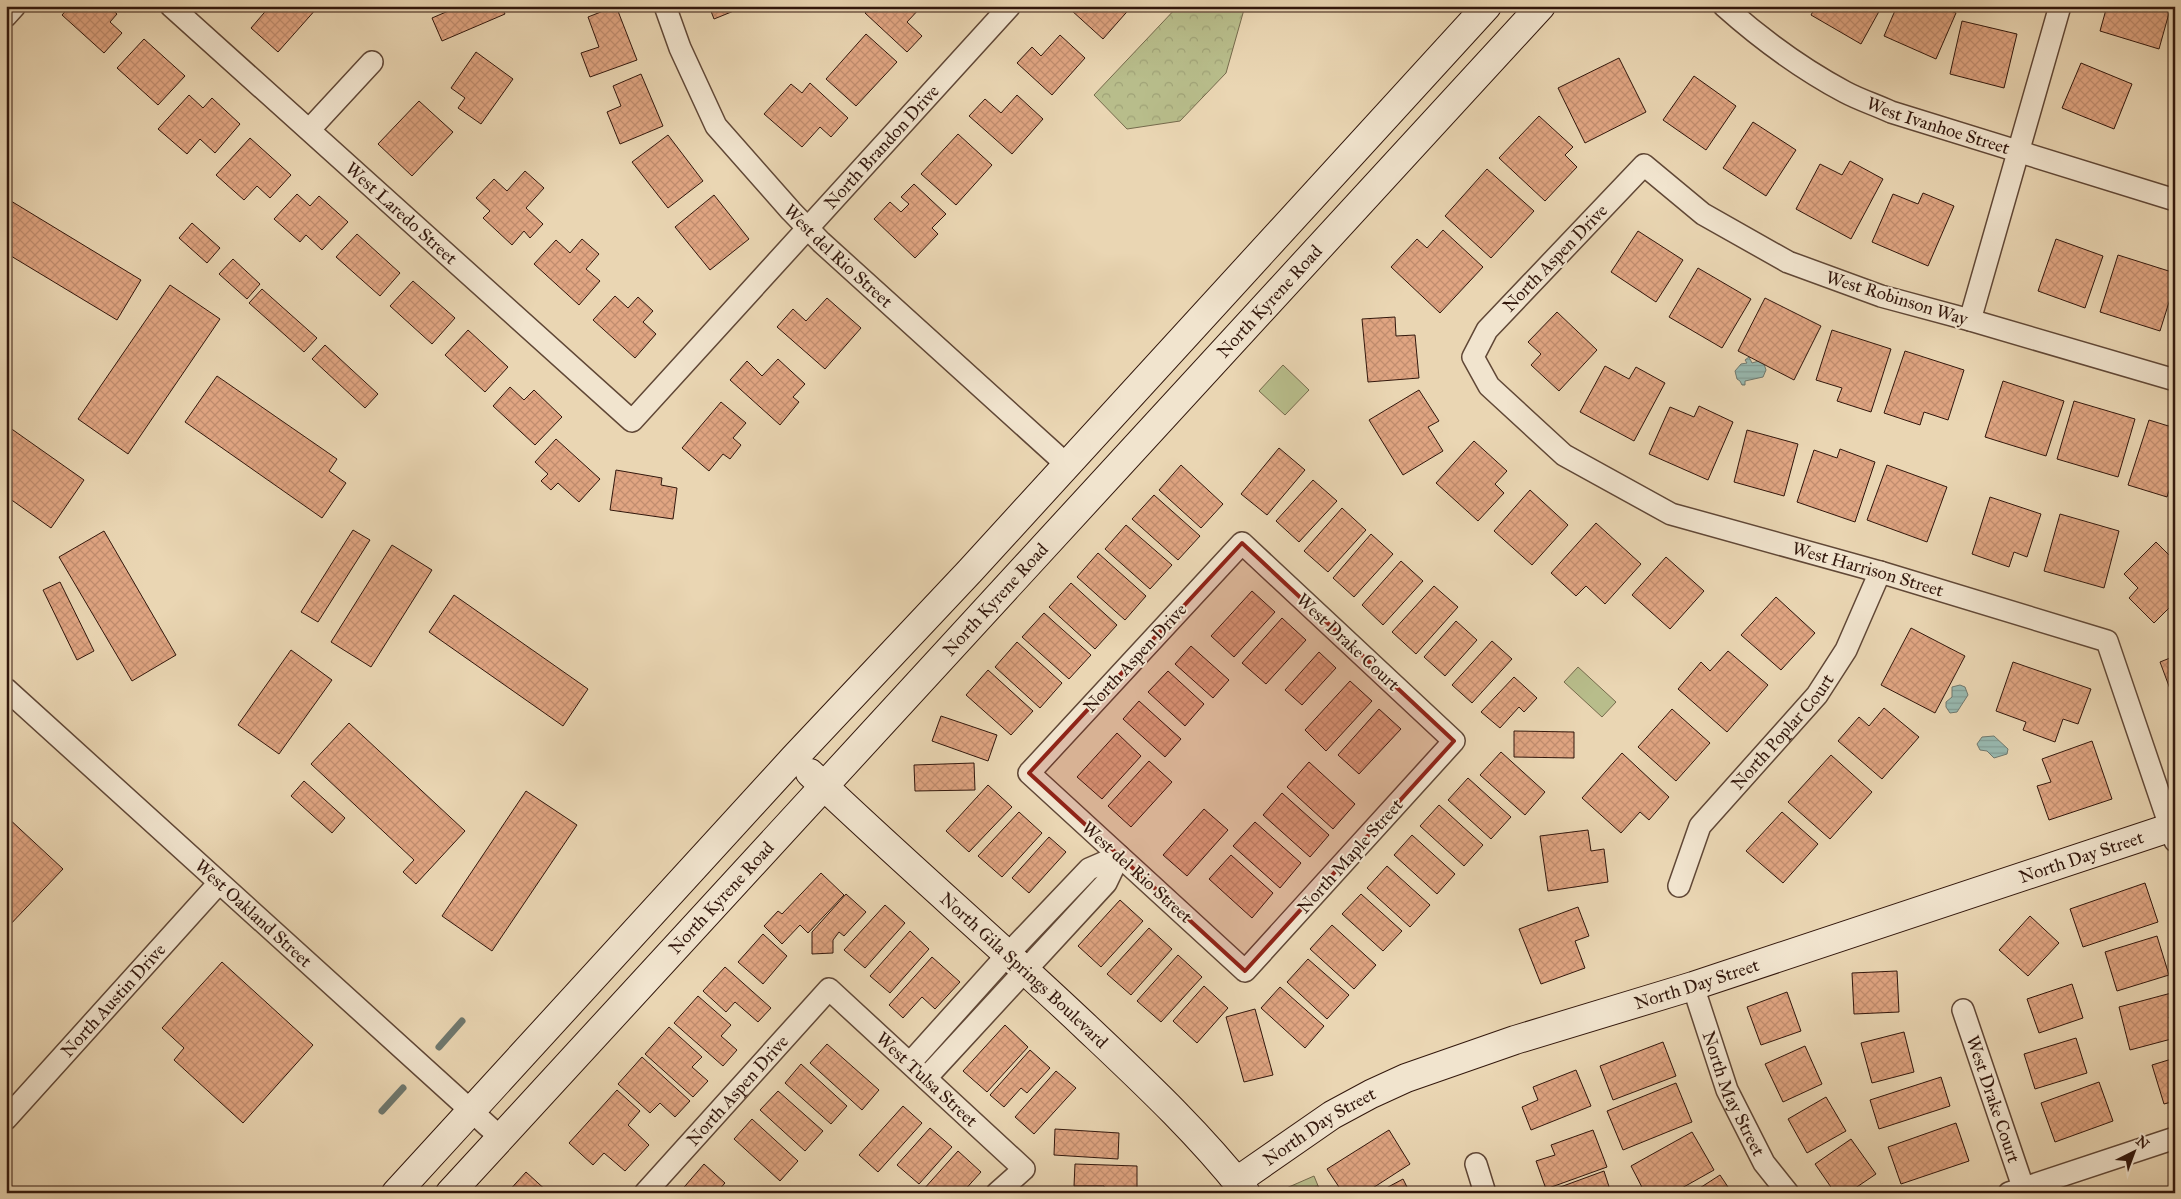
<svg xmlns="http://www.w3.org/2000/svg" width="2181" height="1199" font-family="'IM FELL Great Primer',serif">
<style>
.grass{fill:#b8bd8b;stroke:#756a4c}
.forest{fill:url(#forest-crowns);stroke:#756a4c}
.water{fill:url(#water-rules);stroke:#6f786e}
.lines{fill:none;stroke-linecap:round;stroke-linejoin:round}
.stream{stroke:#6f786e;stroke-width:7}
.building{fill:url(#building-cross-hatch);stroke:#32170c}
.street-casing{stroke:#604736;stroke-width:24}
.secondary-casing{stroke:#32170c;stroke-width:30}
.street{stroke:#f1e4ce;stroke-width:21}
.secondary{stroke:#f1e4ce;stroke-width:28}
.marked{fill:#8f2418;fill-opacity:0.2;stroke:#8f2418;stroke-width:4;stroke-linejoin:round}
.labels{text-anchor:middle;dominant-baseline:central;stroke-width:4;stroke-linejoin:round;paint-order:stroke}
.street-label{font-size:18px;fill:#32170c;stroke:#f1e4ce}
</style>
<defs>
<pattern id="forest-crowns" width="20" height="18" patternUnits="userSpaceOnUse" patternTransform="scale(1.25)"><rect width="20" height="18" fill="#b8bd8b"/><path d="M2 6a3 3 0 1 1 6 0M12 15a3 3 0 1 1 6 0" fill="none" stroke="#9fa277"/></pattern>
<pattern id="water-rules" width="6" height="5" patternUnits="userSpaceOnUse" patternTransform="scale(1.25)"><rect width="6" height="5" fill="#98b9b0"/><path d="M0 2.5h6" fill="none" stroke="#839e96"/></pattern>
<pattern id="building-cross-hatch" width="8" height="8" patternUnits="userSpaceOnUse" patternTransform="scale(1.25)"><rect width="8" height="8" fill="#e0a582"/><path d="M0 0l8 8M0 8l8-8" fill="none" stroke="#c18d6f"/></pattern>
</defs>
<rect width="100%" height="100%" fill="#ead6b3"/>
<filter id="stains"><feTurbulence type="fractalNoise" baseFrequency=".004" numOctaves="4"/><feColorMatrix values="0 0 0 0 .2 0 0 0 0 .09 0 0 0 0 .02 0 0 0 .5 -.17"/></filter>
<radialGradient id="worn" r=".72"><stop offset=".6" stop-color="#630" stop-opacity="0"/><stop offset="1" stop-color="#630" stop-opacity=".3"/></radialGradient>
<g class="grass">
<polygon points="1283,365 1309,390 1285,415 1259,391"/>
<polygon points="1578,667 1616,702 1602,717 1564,682"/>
</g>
<g class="forest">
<polygon points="1178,6 1245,6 1226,73 1180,121 1127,129 1094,95"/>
<polygon points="1314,1176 1321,1193 1275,1193"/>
</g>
<g class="water">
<polygon points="1749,357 1752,363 1759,361 1764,364 1766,370 1763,377 1745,381 1745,385 1742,385 1740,381 1737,379 1735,371 1741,364 1747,363 1745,360"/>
<polygon points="1960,685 1965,687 1968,695 1957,712 1950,713 1946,707 1946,702 1952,697 1952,687"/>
<polygon points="1994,736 2008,749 2007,754 1994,758 1987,751 1980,750 1977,744 1982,737"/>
</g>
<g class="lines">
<g class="stream">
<polyline points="439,1047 462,1021"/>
<polyline points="382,1111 403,1088"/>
</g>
</g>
<g class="building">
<polygon points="70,6 108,6 117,14 110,22 122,33 104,53 62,15"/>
<polygon points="270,6 315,6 317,8 278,52 251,28"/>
<polygon points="452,6 501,6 505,14 442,41 432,18 453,9"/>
<polygon points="616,6 637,60 590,77 581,53 599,47 588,17"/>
<polygon points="709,6 746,6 714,19"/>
<polygon points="871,6 922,6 907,22 922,36 907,52 865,13"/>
<polygon points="1074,6 1132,6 1103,39 1071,10"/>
<polygon points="1816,6 1882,6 1861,44 1811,15"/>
<polygon points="1897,6 1939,6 1956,13 1936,59 1884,36"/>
<polygon points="2107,6 2171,6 2159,49 2100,31"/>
<polygon points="1962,21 2017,34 2004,88 1950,74"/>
<polygon points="866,34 897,62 856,106 826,79"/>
<polygon points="1060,35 1085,58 1052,95 1017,63 1032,47 1041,56"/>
<polygon points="144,39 185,76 158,105 117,68"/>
<polygon points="476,52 513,79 481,124 458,108 465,98 451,88"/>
<polygon points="1619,58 1646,112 1585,143 1558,88"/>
<polygon points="2081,63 2132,84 2114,129 2062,108"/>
<polygon points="641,74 663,126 620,144 607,112 621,106 613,86"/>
<polygon points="1694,76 1736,106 1706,150 1663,120"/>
<polygon points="810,83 848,118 831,137 820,127 802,147 764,114 791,84 802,93"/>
<polygon points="189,95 203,108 212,98 240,124 215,153 200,139 187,154 158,129"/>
<polygon points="1017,95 1043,119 1012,154 969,116 985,99 1001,113"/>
<polygon points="419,101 453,132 412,176 378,144"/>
<polygon points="1539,116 1573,147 1565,155 1577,167 1545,201 1499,158"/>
<polygon points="1753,122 1796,150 1766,196 1723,168"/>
<polygon points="958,134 992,165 956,205 921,174"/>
<polygon points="668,135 703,181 668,208 632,162"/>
<polygon points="250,138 291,175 270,198 257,186 244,200 216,175"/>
<polygon points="1850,161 1883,179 1851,239 1796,209 1820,164 1842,175"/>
<polygon points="1487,169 1534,211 1491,258 1445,216"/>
<polygon points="525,171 544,188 526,208 543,224 530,238 524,231 512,245 483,218 490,211 476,198 494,179 507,191"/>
<polygon points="914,184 946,214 932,228 938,234 915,258 874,219 890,202 901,212 909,204 901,197"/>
<polygon points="1923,193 1954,206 1928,266 1872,242 1893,194 1918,204"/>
<polygon points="297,194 310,206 319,196 348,222 322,250 306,235 300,242 274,219"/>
<polygon points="714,195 749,239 710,270 675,227"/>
<polygon points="6,198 141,280 117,320 6,253"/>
<polygon points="192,223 220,248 207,263 179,238"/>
<polygon points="1443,230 1483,267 1440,313 1391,267 1417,239 1427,248"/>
<polygon points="1638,231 1683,260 1656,302 1611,272"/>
<polygon points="357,234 400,273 380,296 336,257"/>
<polygon points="582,239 599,254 586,269 600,281 579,305 534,264 556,240 570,253"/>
<polygon points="2056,239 2103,256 2085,308 2038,291"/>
<polygon points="2118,255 2175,273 2175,283 2160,331 2100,312"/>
<polygon points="233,259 260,284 247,299 219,274"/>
<polygon points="1698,268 1751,299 1722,348 1669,317"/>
<polygon points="413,281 455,318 432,344 390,306"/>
<polygon points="170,285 220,319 128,454 78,419"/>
<polygon points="262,289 317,338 304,352 249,303"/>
<polygon points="615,296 628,308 638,297 653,311 643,322 656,334 635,358 593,320"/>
<polygon points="827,298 861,328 825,369 777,327 793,309 806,321"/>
<polygon points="1765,298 1821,326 1794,380 1738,351"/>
<polygon points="1557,312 1597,350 1559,391 1531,365 1541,354 1528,342"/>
<polygon points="1395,317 1396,336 1415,335 1419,378 1368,382 1362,319"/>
<polygon points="468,330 508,367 485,392 445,355"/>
<polygon points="1832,330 1891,349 1871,412 1837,401 1842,388 1816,380"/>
<polygon points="325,345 378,394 365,408 312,359"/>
<polygon points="1905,351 1964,370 1948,420 1924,412 1920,425 1884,413"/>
<polygon points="778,359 805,384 793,397 799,402 780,425 730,380 747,361 762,376"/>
<polygon points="1605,366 1629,379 1636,367 1665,383 1634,441 1580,412"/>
<polygon points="217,376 337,459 329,471 346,483 322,518 185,422"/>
<polygon points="2003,381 2064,401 2046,456 1985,437"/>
<polygon points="510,387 524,400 534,390 562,417 535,445 493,406"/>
<polygon points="1419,390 1439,421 1428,427 1443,451 1403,475 1369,420"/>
<polygon points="2074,401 2135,419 2118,477 2057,459"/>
<polygon points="721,402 746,423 733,438 741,445 730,459 723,454 709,471 682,448"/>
<polygon points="1699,406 1733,422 1708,480 1649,454 1670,407 1694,417"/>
<polygon points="2149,420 2175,428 2175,481 2172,481 2167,497 2128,485"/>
<polygon points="6,425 84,480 51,528 6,496"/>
<polygon points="1747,430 1798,444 1784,496 1734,482"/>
<polygon points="556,439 600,479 579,502 558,483 551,490 541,481 548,474 535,462"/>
<polygon points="1474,441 1507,471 1495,484 1504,493 1478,521 1436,483"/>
<polygon points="1279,448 1305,470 1267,515 1241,494"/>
<polygon points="1840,449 1875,462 1855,522 1797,502 1814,450 1837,458"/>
<polygon points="1181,465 1223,504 1201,528 1159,490"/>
<polygon points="1887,465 1947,487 1927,542 1867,520"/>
<polygon points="616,470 662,478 661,485 677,488 673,519 610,510"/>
<polygon points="1313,480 1337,501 1299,542 1276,521"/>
<polygon points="1530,490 1568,525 1532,565 1494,531"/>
<polygon points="1154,495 1200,536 1178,560 1132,519"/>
<polygon points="1990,497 2041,514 2027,557 2014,552 2009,567 1972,554"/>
<polygon points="1342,508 1366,530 1328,572 1304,551"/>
<polygon points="2060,514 2119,531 2104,588 2044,571"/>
<polygon points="1596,523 1641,564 1605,604 1586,586 1576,596 1551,573"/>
<polygon points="1126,525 1172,565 1150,589 1105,549"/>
<polygon points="353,530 370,540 318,622 301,612"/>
<polygon points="104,531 176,655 132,681 59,557"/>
<polygon points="1371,534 1393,554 1354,597 1333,578"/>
<polygon points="2156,542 2175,561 2175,602 2154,623 2129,598 2138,588 2124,574"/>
<polygon points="392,545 432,570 371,667 331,642"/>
<polygon points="1098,553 1146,596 1125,620 1077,577"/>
<polygon points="1666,557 1704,591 1670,629 1632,595"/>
<polygon points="1401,561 1423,581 1383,625 1362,605"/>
<polygon points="60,582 94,651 77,660 43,590"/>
<polygon points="1071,583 1117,625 1095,649 1049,607"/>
<polygon points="1434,586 1458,607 1416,654 1392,632"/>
<polygon points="1252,591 1275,612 1234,657 1211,636"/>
<polygon points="454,595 588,689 563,726 429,632"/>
<polygon points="1776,597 1815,633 1781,670 1741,635"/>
<polygon points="1044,613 1091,655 1069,679 1022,637"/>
<polygon points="1282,618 1306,640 1266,684 1242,663"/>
<polygon points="1456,621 1477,640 1445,676 1424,657"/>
<polygon points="1911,628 1965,656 1935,713 1881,685"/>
<polygon points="1492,641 1512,659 1472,703 1452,685"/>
<polygon points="1017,642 1062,683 1040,708 995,667"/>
<polygon points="1191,646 1229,680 1213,698 1175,664"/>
<polygon points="291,650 332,680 279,754 238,725"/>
<polygon points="1728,651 1768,685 1727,732 1678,689 1701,662 1710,671"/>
<polygon points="1319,652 1336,668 1302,705 1285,690"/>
<polygon points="2175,656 2175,697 2173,697 2160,662"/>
<polygon points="2013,662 2091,689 2078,724 2063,719 2055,742 2023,730 2026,722 1996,711"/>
<polygon points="988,670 1033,711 1011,735 966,695"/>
<polygon points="1168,671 1204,704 1185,726 1148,692"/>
<polygon points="1514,677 1537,698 1524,712 1519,707 1500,728 1481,712"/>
<polygon points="1350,681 1372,701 1326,751 1305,730"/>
<polygon points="1139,701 1181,739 1165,757 1123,719"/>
<polygon points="1884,708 1919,737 1882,779 1838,741 1859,717 1869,726"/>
<polygon points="1379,709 1401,729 1359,774 1338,755"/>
<polygon points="1672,709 1710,743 1676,781 1638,747"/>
<polygon points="941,716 997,735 988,761 932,741"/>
<polygon points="349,723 465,831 416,884 403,872 414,860 311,764"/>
<polygon points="1514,731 1574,732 1574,758 1514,757"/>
<polygon points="1117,733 1141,756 1102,799 1077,777"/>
<polygon points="2092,741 2112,799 2049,820 2037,786 2051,782 2042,759"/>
<polygon points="1501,752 1545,792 1525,815 1480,775"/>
<polygon points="1622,753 1669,797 1649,820 1640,812 1621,833 1582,798"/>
<polygon points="1831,755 1872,792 1830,839 1788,802"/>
<polygon points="1149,761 1172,782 1131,827 1108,806"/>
<polygon points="1309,762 1355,804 1333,829 1287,787"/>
<polygon points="974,763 975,790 915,791 914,765"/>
<polygon points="1468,778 1511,817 1491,839 1448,800"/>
<polygon points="304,781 345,818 332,833 291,796"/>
<polygon points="988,785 1012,807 969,852 946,831"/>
<polygon points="526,791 577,825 492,951 442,916"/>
<polygon points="1282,793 1329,835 1310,857 1263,815"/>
<polygon points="1439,805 1483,845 1464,866 1420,826"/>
<polygon points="1204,809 1228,830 1187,876 1163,855"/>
<polygon points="1019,812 1042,833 1002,877 978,856"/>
<polygon points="1782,812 1818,844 1783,883 1746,851"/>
<polygon points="6,816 63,869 6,929"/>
<polygon points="1255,822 1301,863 1280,888 1233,846"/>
<polygon points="1588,830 1591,851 1604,849 1608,882 1548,891 1540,836"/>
<polygon points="1412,835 1455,874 1437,894 1394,855"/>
<polygon points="1049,837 1066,852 1029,893 1012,878"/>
<polygon points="1231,855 1273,893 1252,918 1209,879"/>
<polygon points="1387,866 1430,905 1410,927 1367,888"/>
<polygon points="821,873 844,895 808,933 800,925 782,944 764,926 778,911 782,914"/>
<polygon points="2145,883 2158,922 2083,947 2070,909"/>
<polygon points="846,894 866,912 844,936 839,932 833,940 833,953 812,954 812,932"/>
<polygon points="1361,894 1402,931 1383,951 1342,914"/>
<polygon points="1120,900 1143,921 1101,967 1078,946"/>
<polygon points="885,905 905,923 865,968 844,950"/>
<polygon points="1578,907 1589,936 1575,941 1585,968 1541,984 1519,929"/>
<polygon points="2030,916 2059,943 2028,976 1999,950"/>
<polygon points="1332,925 1376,965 1354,989 1310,949"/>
<polygon points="1149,928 1172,949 1131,995 1107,974"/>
<polygon points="910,931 929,949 890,993 870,976"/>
<polygon points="763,934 787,956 763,984 738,962"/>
<polygon points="2157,936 2169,975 2117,991 2105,952"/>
<polygon points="1178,955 1202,977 1161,1022 1137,1001"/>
<polygon points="932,957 960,982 935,1009 922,997 903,1018 889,1005"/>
<polygon points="1308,959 1349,995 1327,1019 1287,982"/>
<polygon points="222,962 313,1045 243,1123 174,1060 184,1048 162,1028"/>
<polygon points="725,967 771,1008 758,1022 735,1002 726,1012 703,991"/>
<polygon points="1897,971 1899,1012 1854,1014 1852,973"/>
<polygon points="2072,984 2083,1018 2039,1033 2027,999"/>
<polygon points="1204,986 1228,1008 1197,1043 1173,1021"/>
<polygon points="1280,987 1324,1026 1305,1048 1261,1008"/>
<polygon points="1787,992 1801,1031 1761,1045 1747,1007"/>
<polygon points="2175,992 2175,1015 2169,1017 2175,1038 2130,1050 2119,1007"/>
<polygon points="698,996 731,1025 721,1036 737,1050 723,1066 674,1023"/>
<polygon points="1255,1009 1273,1075 1244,1082 1226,1017"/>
<polygon points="1005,1025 1028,1047 987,1092 963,1071"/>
<polygon points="669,1027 702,1057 692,1067 708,1081 693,1097 645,1054"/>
<polygon points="1904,1032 1914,1072 1872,1083 1861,1043"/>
<polygon points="2076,1038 2087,1073 2035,1089 2024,1054"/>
<polygon points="1663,1042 1676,1076 1613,1100 1600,1066"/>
<polygon points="827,1044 879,1090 862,1110 810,1063"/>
<polygon points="1805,1046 1822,1084 1783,1102 1765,1064"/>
<polygon points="1030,1050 1050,1068 1027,1093 1021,1088 1004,1107 990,1095"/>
<polygon points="642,1057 690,1101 675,1117 660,1103 650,1113 618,1084"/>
<polygon points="2175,1058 2175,1101 2164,1104 2152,1065"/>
<polygon points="801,1064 847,1106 831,1124 785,1083"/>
<polygon points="1576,1070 1591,1106 1531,1130 1522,1107 1538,1100 1533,1087"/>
<polygon points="1056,1071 1076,1088 1034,1134 1015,1117"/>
<polygon points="1941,1077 1950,1106 1879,1129 1870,1100"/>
<polygon points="2099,1082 2113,1121 2055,1142 2041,1103"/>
<polygon points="1676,1083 1692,1122 1623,1150 1607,1111"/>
<polygon points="617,1090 640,1111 628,1125 649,1145 625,1171 604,1153 593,1165 569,1143"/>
<polygon points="778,1091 823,1131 805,1151 760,1110"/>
<polygon points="1826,1097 1846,1131 1807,1153 1788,1119"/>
<polygon points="903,1106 922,1123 878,1172 859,1155"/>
<polygon points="752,1119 798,1161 780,1181 734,1139"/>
<polygon points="1956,1123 1969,1161 1901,1184 1888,1147"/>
<polygon points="930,1128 952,1147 919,1184 897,1165"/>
<polygon points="1055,1129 1119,1133 1118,1159 1054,1155"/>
<polygon points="1389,1130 1410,1164 1365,1193 1343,1193 1327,1169"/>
<polygon points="1593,1130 1607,1167 1546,1189 1536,1161 1555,1155 1551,1145"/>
<polygon points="1692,1132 1714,1170 1673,1193 1645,1193 1631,1166"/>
<polygon points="1851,1139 1876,1174 1848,1193 1835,1193 1815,1164"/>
<polygon points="958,1151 981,1172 962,1193 925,1193 923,1190"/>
<polygon points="704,1164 725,1183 716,1193 679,1193"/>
<polygon points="1075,1164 1137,1166 1137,1193 1104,1193 1104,1186 1074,1186"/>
<polygon points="1604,1171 1611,1193 1544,1193"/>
<polygon points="526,1172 549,1193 507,1193"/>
<polygon points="1720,1175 1732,1193 1692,1193"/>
<polygon points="1403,1179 1410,1193 1377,1193"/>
</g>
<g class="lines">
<g class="street-casing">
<g id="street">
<path id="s1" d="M171,6L632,421L1010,6"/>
<path id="s2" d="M665,6L680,48L716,126L791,211L821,242L1066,464"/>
<path id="s3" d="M1724,6C1761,39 1802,69 1845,92C1860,100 1876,105 1891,112L2175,200"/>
<polyline points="6,16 15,6"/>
<polyline points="310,129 372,62"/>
<polyline points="1970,320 2060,6"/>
<path id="s4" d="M2175,380L1970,320L1881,296L1788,262L1703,214L1644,165L1487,330L1473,357L1489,386L1564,455L1671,514L1880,572L2107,641L2175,841"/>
<polygon points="1242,543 1454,741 1245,971 1029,773"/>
<path id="s5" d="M6,689L500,1137"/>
<path id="s6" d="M1679,886L1700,826L1817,695L1846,650L1880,572"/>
<path id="s7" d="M1693,986L1727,1090L1764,1163L1788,1193"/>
<path id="s8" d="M1963,1010L2023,1187"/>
<polyline points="910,1063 1008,954 1089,869 1119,856"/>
<polyline points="926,1078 1106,883 1119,856"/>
<path id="s9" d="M6,1119L219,883"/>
<polyline points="1476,1164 1485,1193"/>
<path id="s10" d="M645,1193L829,989L1024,1169L997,1193"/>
<polyline points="2009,1193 2175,1138"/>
</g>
</g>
<g class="secondary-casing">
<g id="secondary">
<path id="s11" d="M810,773C900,859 995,941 1086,1027C1143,1081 1197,1131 1246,1193"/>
<path id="s12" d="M1237,1181L1332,1115L1371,1094L1406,1078L1515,1040L1693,986L2175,826"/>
<polyline points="396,1193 794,758 970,571 1487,6"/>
<path id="s13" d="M450,1193L1541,6"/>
</g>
</g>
<use href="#street" class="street"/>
<use href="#secondary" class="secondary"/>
</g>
<path class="marked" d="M1242,543L1454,741L1245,971L1029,773Z"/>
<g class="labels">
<g class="street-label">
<text stroke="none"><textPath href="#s3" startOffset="248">West Ivanhoe Street</textPath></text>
<text stroke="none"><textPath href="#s1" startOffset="991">North Brandon Drive</textPath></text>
<text stroke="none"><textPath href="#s1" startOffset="310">West Laredo Street</textPath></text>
<text stroke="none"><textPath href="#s2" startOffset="309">West del Rio Street</textPath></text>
<text transform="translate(1555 258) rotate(-46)">North Aspen Drive</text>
<text transform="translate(1897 298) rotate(17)">West Robinson Way</text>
<text stroke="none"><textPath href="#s13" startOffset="1211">North Kyrene Road</textPath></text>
<text stroke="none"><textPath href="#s4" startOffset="1299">West Harrison Street</textPath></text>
<text stroke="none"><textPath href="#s13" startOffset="806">North Kyrene Road</textPath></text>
<text transform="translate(1348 642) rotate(43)">West Drake Court</text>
<text transform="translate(1135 658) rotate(-47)">North Aspen Drive</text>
<text stroke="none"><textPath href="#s6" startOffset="189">North Poplar Court</textPath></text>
<text transform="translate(1350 856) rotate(-48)">North Maple Street</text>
<text stroke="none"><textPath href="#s12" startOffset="909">North Day Street</textPath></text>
<text transform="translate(1137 872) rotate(42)">West del Rio Street</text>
<text stroke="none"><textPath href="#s13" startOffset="401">North Kyrene Road</textPath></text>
<text stroke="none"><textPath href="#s5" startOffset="334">West Oakland Street</textPath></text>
<text stroke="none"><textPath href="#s11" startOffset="291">North Gila Springs Boulevard</textPath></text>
<text stroke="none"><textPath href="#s12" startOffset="504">North Day Street</textPath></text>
<text stroke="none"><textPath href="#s9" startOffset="160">North Austin Drive</textPath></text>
<text stroke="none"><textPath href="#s10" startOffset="408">West Tulsa Street</textPath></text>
<text stroke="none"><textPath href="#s10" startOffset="138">North Aspen Drive</textPath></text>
<text stroke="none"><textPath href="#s7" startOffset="115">North May Street</textPath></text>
<text stroke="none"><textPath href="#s8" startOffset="94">West Drake Court</textPath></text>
<text stroke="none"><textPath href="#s12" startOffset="99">North Day Street</textPath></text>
</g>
</g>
<rect width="2181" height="1199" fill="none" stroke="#ead6b3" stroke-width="25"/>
<rect x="8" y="8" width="2166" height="1184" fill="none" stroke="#32170c" stroke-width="2.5"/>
<rect x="12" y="12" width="2156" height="1174" fill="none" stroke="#32170c"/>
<g transform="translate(2134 1152) rotate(42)" stroke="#f1e4ce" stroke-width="4" paint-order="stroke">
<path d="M0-4L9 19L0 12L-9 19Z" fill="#32170c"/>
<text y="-8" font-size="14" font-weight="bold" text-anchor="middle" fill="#32170c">N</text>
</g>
<rect width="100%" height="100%" filter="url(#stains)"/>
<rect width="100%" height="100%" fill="url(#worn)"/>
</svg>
